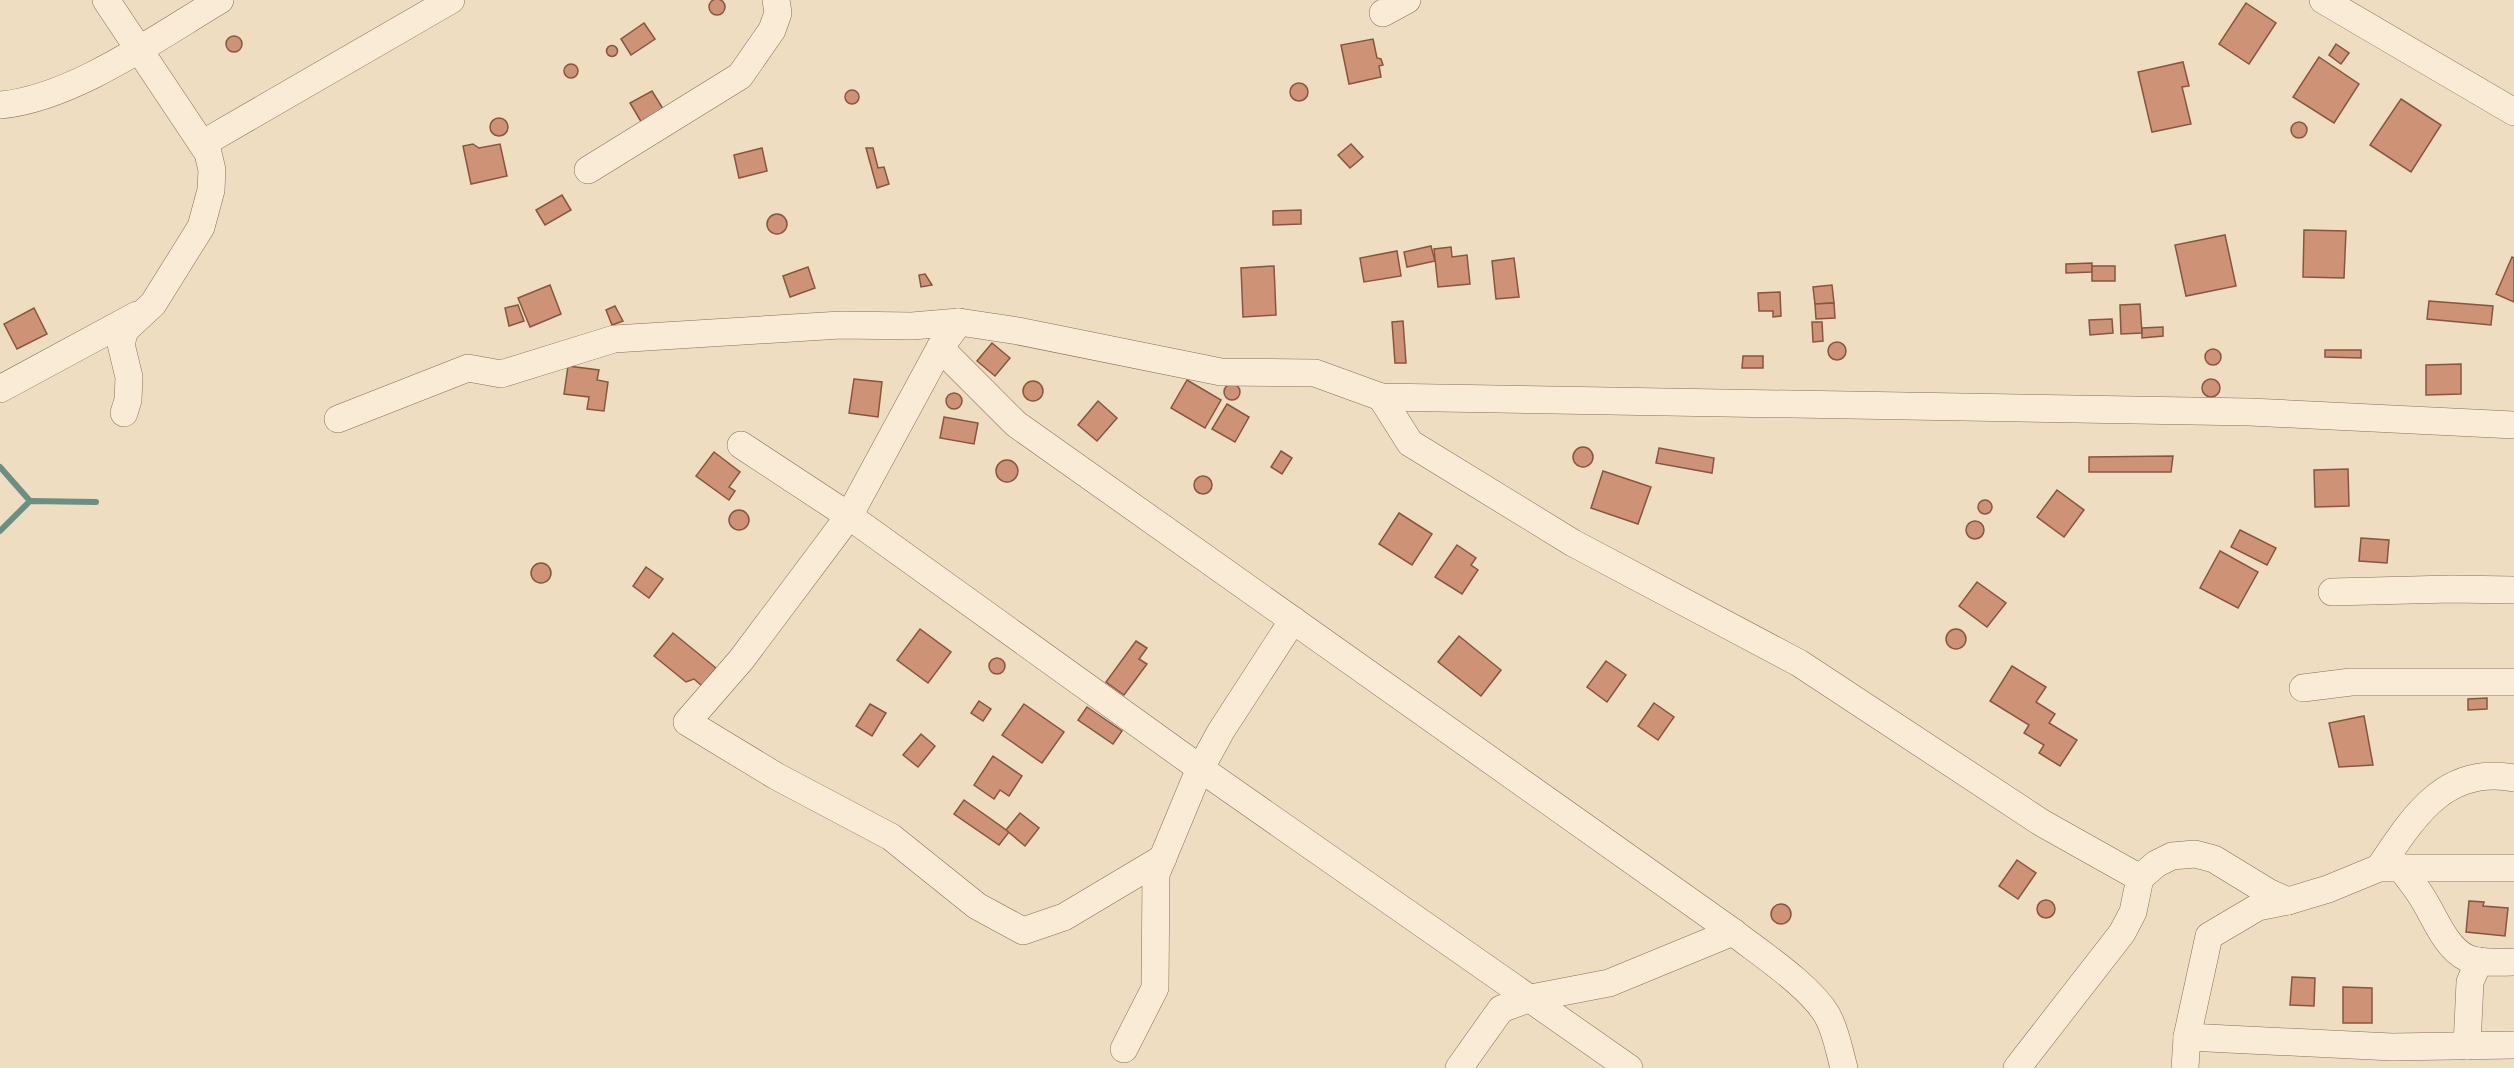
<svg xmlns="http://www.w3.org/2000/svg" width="2514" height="1068" font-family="'Playfair Display',serif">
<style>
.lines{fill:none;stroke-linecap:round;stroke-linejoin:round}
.stream{stroke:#6b8f83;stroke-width:6}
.building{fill:#ce9376;stroke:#88553e;stroke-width:1.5}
.minor-casing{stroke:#896e58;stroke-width:28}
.minor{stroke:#f9ebd5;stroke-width:27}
</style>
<rect width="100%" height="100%" fill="#efddc1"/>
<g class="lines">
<g class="stream">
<polyline points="0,467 30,501"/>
<polyline points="0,531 30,501 96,502"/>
</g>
</g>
<g class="building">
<circle cx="717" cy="7" r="8"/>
<polygon points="2246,3 2276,23 2249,64 2219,44"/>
<polygon points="644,23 655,39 631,55 621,39"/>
<circle cx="234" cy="44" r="8"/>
<polygon points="1373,39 1377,58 1381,59 1383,65 1379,66 1381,77 1349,84 1341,45"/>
<polygon points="2336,44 2349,53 2341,64 2329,55"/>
<circle cx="612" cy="51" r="5.5"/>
<polygon points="2319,57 2359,84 2334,123 2293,97"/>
<polygon points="2183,62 2189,86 2182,87 2191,124 2152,132 2138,72"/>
<circle cx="571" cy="71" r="7"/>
<circle cx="1299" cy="92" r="9"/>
<circle cx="852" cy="97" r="7"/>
<polygon points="652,91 665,112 643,125 630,103"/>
<polygon points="2401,99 2441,125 2411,172 2370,145"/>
<circle cx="499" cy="127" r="9"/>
<circle cx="2299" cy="130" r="8"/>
<polygon points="473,144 479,148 500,144 507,176 471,184 463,146"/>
<polygon points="1351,144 1363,157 1350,168 1338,155"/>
<polygon points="762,148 767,171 739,178 734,155"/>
<polygon points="866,148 873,148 878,168 884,167 889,184 877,188"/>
<polygon points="562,195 571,210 545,225 536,210"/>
<polygon points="1301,210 1301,224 1273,225 1273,211"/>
<circle cx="777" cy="224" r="10"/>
<polygon points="2304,230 2346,231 2344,278 2303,277"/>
<polygon points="2225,235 2236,286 2186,296 2175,245"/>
<polygon points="1431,246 1435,261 1407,267 1404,252"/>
<polygon points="1451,247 1452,257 1467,255 1470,284 1438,287 1434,249"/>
<polygon points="1397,251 1401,276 1364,282 1360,258"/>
<polygon points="2512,257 2514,258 2514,302 2496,294"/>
<polygon points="1514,258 1519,297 1496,299 1492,261"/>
<polygon points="2092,263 2092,272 2066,273 2066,264"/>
<polygon points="1274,266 1276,315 1243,317 1241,268"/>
<rect x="2092" y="266" width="23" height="15"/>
<polygon points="808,267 815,288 790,297 783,276"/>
<polygon points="925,274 932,285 921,287 919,275"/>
<polygon points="550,285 561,314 530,327 518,298"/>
<polygon points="1832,285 1834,303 1815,304 1813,287"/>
<polygon points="1780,292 1781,316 1773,317 1773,311 1759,311 1758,293"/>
<polygon points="2429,301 2493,306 2491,325 2427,319"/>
<polygon points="1834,303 1835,318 1816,319 1815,304"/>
<polygon points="2140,304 2142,333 2121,334 2120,305"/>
<polygon points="518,305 524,321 509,326 505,308"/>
<polygon points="615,306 623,321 612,325 606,310"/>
<polygon points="34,308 47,334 17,349 4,324"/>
<polygon points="2112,319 2113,333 2090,335 2089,320"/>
<polygon points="1403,321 1406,363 1395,363 1392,322"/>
<polygon points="1812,322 1822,322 1823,341 1813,342"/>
<polygon points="2163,327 2163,336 2142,338 2142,328"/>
<circle cx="1837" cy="351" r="9"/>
<polygon points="992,343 1010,358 995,376 977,361"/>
<circle cx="2213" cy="357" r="8"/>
<polygon points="2325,350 2361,350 2361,358 2325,357"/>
<polygon points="1743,356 1763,356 1763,368 1742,368"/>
<polygon points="2461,364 2461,394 2426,395 2426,365"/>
<polygon points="568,366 599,370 597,380 608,382 604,411 587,409 589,397 564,394"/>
<polygon points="854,379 882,382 878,417 849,413"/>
<circle cx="2211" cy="388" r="9"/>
<polygon points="1187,380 1221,400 1205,428 1171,408"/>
<circle cx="1033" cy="391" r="10"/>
<circle cx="1232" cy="392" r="8"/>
<circle cx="954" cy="401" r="8"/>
<polygon points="1098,401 1117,418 1097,441 1078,425"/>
<polygon points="1227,404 1249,417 1235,442 1212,429"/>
<polygon points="944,417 978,423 974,444 940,438"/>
<circle cx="1583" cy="457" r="10"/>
<polygon points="1659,448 1714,458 1712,473 1656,463"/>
<polygon points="1281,451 1292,458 1282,474 1271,467"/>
<polygon points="714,452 740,472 729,487 735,491 729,500 696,476"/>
<polygon points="2173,456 2171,472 2089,472 2089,457"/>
<circle cx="1007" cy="471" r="11"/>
<polygon points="2348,469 2349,506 2315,507 2314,470"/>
<polygon points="1603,471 1651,487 1638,524 1591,508"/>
<circle cx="1203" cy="485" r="9"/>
<polygon points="2057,490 2084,510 2064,537 2037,517"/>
<circle cx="1985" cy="507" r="7"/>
<circle cx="739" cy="520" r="10"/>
<polygon points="1399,513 1432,534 1412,565 1379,544"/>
<circle cx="1975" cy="530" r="9"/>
<polygon points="2240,530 2276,548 2267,565 2231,547"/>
<polygon points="2361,538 2389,540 2387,563 2359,561"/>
<polygon points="1457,545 1476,558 1471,565 1478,570 1462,594 1435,577"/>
<polygon points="2220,551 2258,572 2238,608 2200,588"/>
<circle cx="541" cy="573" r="10"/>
<polygon points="646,567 663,579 649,598 633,586"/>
<polygon points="1977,582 2006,603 1987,627 1959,606"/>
<polygon points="920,629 951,652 928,683 897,660"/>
<circle cx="1956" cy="639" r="10"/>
<polygon points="673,633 716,668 702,686 694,679 686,682 654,656"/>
<polygon points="1459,636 1501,670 1481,696 1438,662"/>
<polygon points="1136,641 1147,648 1139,659 1147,664 1124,695 1106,682"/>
<circle cx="997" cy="666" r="8"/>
<polygon points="1606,661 1626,675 1607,702 1587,687"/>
<polygon points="2012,666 2046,687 2036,702 2055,714 2049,723 2077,740 2060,766 2039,753 2044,745 2024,733 2029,725 1990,701"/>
<polygon points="2487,698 2487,709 2468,710 2468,699"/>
<polygon points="979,701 991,709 983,721 971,713"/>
<polygon points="1654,703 1674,717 1658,740 1638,726"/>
<polygon points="870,704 886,713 872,736 856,726"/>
<polygon points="1024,704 1064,732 1042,763 1002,735"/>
<polygon points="1087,707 1122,731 1113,744 1078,720"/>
<polygon points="2364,716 2373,765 2339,767 2329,723"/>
<polygon points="921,734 935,746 918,767 903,755"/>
<polygon points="993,756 1022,776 1009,796 1000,790 994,799 974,785"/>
<polygon points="964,800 1009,832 999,845 954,814"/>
<polygon points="1020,813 1039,828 1025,846 1006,830"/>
<polygon points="2017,860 2036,873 2018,899 1999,886"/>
<circle cx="2046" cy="909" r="9"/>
<polygon points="2469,901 2484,902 2483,906 2508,908 2505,936 2466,932"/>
<circle cx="1781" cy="914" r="10"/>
<polygon points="2292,977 2315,978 2314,1006 2290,1005"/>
<polygon points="2343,987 2372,988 2372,1023 2343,1023"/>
</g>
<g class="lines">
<g class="minor-casing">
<g id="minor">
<polyline points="106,0 208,153 212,170 211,190 201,227 153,304 125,330 121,344 129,377 128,400 124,413"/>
<polyline points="2323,0 2514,112"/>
<polyline points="1383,13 1407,0"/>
<path d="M0,105C72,99 158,37 220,0"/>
<polyline points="202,144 451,0"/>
<polyline points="588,170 740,76 772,30 778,13 776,0"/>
<path d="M940,348L1016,424L1733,932C1761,954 1809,985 1827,1015C1836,1031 1839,1050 1844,1068"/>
<polyline points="0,389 137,315"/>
<polyline points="1381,397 1410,443 1573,543 1799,663 2042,823 2140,878"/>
<polyline points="338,419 468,368 501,374 614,339 841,325 912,326 959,322"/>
<polyline points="741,445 849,516 741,660 687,722 776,776 891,837 977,906 1023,931 1064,917 1163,858"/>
<polyline points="2332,592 2451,589 2514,590"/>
<polyline points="2303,688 2351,682 2514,682"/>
<path d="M2400,867C2407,876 2414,885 2420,894C2434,914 2444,947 2467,958C2480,964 2500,962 2514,962"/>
<path d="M2379,868C2413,818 2444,765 2514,778"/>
<polyline points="2187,1037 2392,1047 2514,1045"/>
<polyline points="2467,1046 2470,982 2479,961"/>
<polyline points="1124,1049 1155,988 1156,874 1198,773 1221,731 1293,620"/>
<polyline points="1459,1068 1501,1009 1531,998 1609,983 1733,932"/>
<polyline points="1629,1068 1201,769 849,516 940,348 959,322 1018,331 1221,372 1315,373 1381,397 2250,412 2514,425"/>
<polyline points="2017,1068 2122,933 2133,912 2140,878 2156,864 2172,856 2195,854 2214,859 2268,892 2288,901 2328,889 2379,868 2514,868"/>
<polyline points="2185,1068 2187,1037 2209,936 2258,907 2288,901"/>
</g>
</g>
<use href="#minor" class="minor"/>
</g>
</svg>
